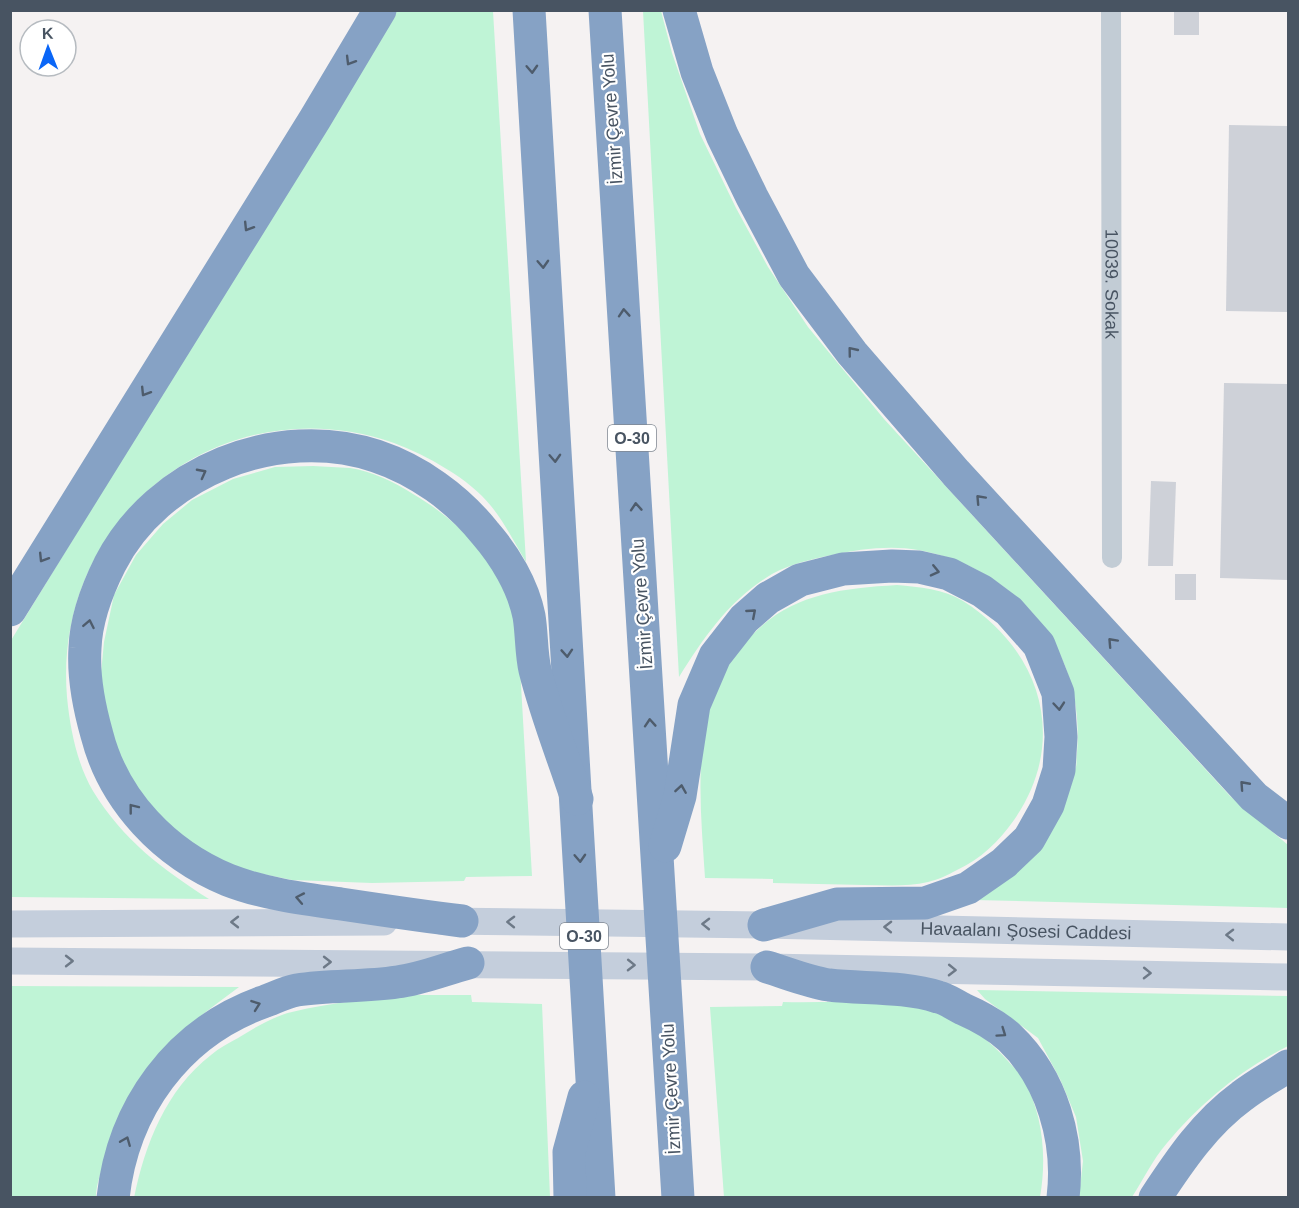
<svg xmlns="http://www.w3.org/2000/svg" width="1299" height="1208" font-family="Helvetica,sans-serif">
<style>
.green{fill:#bff4d6}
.building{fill:#ced1d8}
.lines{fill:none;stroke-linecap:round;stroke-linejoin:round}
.street{stroke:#c2ccd5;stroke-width:20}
.secondary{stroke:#c4cedc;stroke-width:27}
.highway{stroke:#86a2c5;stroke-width:33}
.oneway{stroke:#4e5c6c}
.oneway2{stroke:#6d7987}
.labels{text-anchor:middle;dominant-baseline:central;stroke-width:4.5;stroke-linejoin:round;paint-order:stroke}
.shield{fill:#fff;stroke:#7f8791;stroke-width:1.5}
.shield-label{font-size:16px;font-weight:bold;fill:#485462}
.street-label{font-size:18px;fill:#485462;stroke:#fff}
</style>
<rect width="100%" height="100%" fill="#f5f2f2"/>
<g class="green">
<path d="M396,11H493L526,562C515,544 505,523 491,506C470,479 426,455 394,443C223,383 52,517 67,697C70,728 77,764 93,791C123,840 162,869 209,899L11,897L10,642Z"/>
<path d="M643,11H661L672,53L700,134L736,208L768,267L808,327L884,419L1230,796L1288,845V908L974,900C1000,867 1025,833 1051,800C1057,791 1072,776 1076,767C1077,763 1076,757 1077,753C1079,728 1077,702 1069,677C1048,610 987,562 918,550C891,545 859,549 832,555C812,559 790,564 772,574C729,600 705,636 679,677Z"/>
<path d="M313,466C325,467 338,467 350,468C372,471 394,482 413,494C460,521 500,564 514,618C517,628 518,639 519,650L532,876L466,877L464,881L372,883L292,880L228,867L188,842L157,813L122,768L100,684L104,642L114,595L136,555L163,524L192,500L233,479L275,467Z"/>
<path d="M897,585C919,587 944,589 963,601C1042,651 1069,741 1014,820C999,841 981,859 957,870C948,875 937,880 928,882C907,887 885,885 864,885C834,884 803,884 773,883V879L705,878C702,830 697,781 704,732C705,725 705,717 707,710C712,691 723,673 734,657C776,597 829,589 897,585Z"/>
<path d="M11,986L239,987C171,1037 125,1075 104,1161C101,1173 96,1185 96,1197L11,1198Z"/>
<path d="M977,990L1288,996V1046C1242,1069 1200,1103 1167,1143C1153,1159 1143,1180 1132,1197H1079L1083,1161L1076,1117L1060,1079L1038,1038L985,999Z"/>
<path d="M415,995H471L472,1002L542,1004L550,1197L134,1198C145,1144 166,1090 211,1055C219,1048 229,1043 238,1038C254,1028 274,1016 292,1012C332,1002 374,999 415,995Z"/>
<path d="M783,1002C827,1003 875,999 919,1008C955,1015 984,1034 1008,1061C1012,1066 1019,1072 1023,1078C1043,1114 1047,1157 1040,1197H724L710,1007L782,1006Z"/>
</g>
<g class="building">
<rect x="1174" y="10" width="25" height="25"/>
<polygon points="1229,125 1288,126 1288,312 1226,311"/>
<polygon points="1224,383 1288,384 1288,580 1220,578"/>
<polygon points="1151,481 1176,482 1173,566 1148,566"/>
<rect x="1175" y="574" width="21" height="26"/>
</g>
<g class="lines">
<path class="street" id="s1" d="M1111,10L1112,558"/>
<g class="secondary">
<path id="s2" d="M441,921L764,925L1288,937"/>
<polyline points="10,924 384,922"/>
<polyline points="10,961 767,967 1288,977"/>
</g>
<g class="highway">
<polyline points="529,10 599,1198"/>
<polyline points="605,10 678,1198"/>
<polyline points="679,10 697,72 722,135 752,197 794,276 852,353 956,473 1254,797 1288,823"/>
<polyline points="10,610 315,119 380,10"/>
<polyline points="665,846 680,796 694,705 715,656 744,619 768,598 800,580 843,569 892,566 919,567 949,574 982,591 1009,611 1039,645 1058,693 1061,737 1059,770 1048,805 1029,839 1004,863 968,888 925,903 837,904 764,925"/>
<path d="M462,921C421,916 381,910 341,904C304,899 264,894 228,880C165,854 114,801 97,735C89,707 83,678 85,648C86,619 97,590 110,564C157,472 277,423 376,456C418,470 457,498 485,533C505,556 523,586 529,616C532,634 531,653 535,670C546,714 563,756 577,799"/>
<path d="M767,967C787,973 809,982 829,985C864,989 904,986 938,997C947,999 955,1005 963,1009C979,1016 997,1026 1010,1038C1052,1078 1070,1141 1063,1198"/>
<path d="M113,1198C123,1108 177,1033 263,1002C274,998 286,992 297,990C330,985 364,987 397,982C421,979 445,969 468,963"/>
<polyline points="570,1198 569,1152 584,1097"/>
<path d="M1155,1198C1180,1160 1205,1123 1242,1096C1256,1085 1273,1076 1288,1066"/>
</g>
</g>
<defs><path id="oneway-chevron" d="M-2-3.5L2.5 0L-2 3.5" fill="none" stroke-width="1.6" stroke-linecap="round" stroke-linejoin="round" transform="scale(1.5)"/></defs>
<g class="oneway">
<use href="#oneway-chevron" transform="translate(350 61) rotate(121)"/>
<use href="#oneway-chevron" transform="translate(532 69) rotate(87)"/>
<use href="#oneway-chevron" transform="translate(248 227) rotate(122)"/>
<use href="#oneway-chevron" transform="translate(543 264) rotate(87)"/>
<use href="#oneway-chevron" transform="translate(624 313) rotate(-94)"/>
<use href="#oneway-chevron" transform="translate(852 351) rotate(-129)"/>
<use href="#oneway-chevron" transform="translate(145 392) rotate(122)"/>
<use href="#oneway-chevron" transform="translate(555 458) rotate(87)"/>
<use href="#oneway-chevron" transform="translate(202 473) rotate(-28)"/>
<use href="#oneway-chevron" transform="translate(980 499) rotate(-133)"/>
<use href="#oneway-chevron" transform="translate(636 507) rotate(-94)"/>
<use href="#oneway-chevron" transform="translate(43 558) rotate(122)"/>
<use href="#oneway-chevron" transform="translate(935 571) rotate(13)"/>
<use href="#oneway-chevron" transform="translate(752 613) rotate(-41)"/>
<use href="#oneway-chevron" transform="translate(89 624) rotate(-79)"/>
<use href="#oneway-chevron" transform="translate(1112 642) rotate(-133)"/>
<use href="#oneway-chevron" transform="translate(567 653) rotate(86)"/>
<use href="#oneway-chevron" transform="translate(1059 706) rotate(85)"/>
<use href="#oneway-chevron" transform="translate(650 723) rotate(-94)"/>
<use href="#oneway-chevron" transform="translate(1244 785) rotate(-132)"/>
<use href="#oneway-chevron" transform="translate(681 789) rotate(-81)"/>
<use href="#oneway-chevron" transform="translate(133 808) rotate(-128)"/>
<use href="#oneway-chevron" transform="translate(580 858) rotate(87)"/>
<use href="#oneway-chevron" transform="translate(300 898) rotate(-169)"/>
<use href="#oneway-chevron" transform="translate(256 1005) rotate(-20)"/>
<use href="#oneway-chevron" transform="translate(1002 1033) rotate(35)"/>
<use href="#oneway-chevron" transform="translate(126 1141) rotate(-68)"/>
</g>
<g class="oneway2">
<use href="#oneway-chevron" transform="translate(235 922) rotate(180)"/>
<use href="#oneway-chevron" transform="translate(511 922) rotate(-179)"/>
<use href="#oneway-chevron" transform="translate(706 924) rotate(-179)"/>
<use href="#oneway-chevron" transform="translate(888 927) rotate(-179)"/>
<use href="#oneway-chevron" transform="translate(1230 935) rotate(-179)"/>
<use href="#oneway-chevron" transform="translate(69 961)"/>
<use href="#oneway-chevron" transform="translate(327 962)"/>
<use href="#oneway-chevron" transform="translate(631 965) rotate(1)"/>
<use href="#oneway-chevron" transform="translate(952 970) rotate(1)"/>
<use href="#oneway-chevron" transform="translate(1147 973) rotate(1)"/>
</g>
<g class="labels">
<g class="shield">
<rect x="608" y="425" width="48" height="26" rx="4.5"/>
<rect x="560" y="923" width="48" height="26" rx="4.5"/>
</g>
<g class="shield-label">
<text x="632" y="438">O-30</text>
<text x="584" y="936">O-30</text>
</g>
<g class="street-label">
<text transform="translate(612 119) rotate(-94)">İzmir Çevre Yolu</text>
<text stroke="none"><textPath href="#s1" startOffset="274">10039. Sokak</textPath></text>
<text transform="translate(642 604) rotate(-94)">İzmir Çevre Yolu</text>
<text stroke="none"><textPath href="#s2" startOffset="585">Havaalanı Şosesi Caddesi</textPath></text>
<text transform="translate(671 1089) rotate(-93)">İzmir Çevre Yolu</text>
</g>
</g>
<rect width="1299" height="1208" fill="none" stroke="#485462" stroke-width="24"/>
<g transform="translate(48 48) rotate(359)"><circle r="28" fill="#ffffff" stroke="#b6bbc0" stroke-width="1.5"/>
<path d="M0-4.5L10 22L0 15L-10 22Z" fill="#0a66f7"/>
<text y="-9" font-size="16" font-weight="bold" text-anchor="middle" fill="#485462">K</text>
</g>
</svg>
